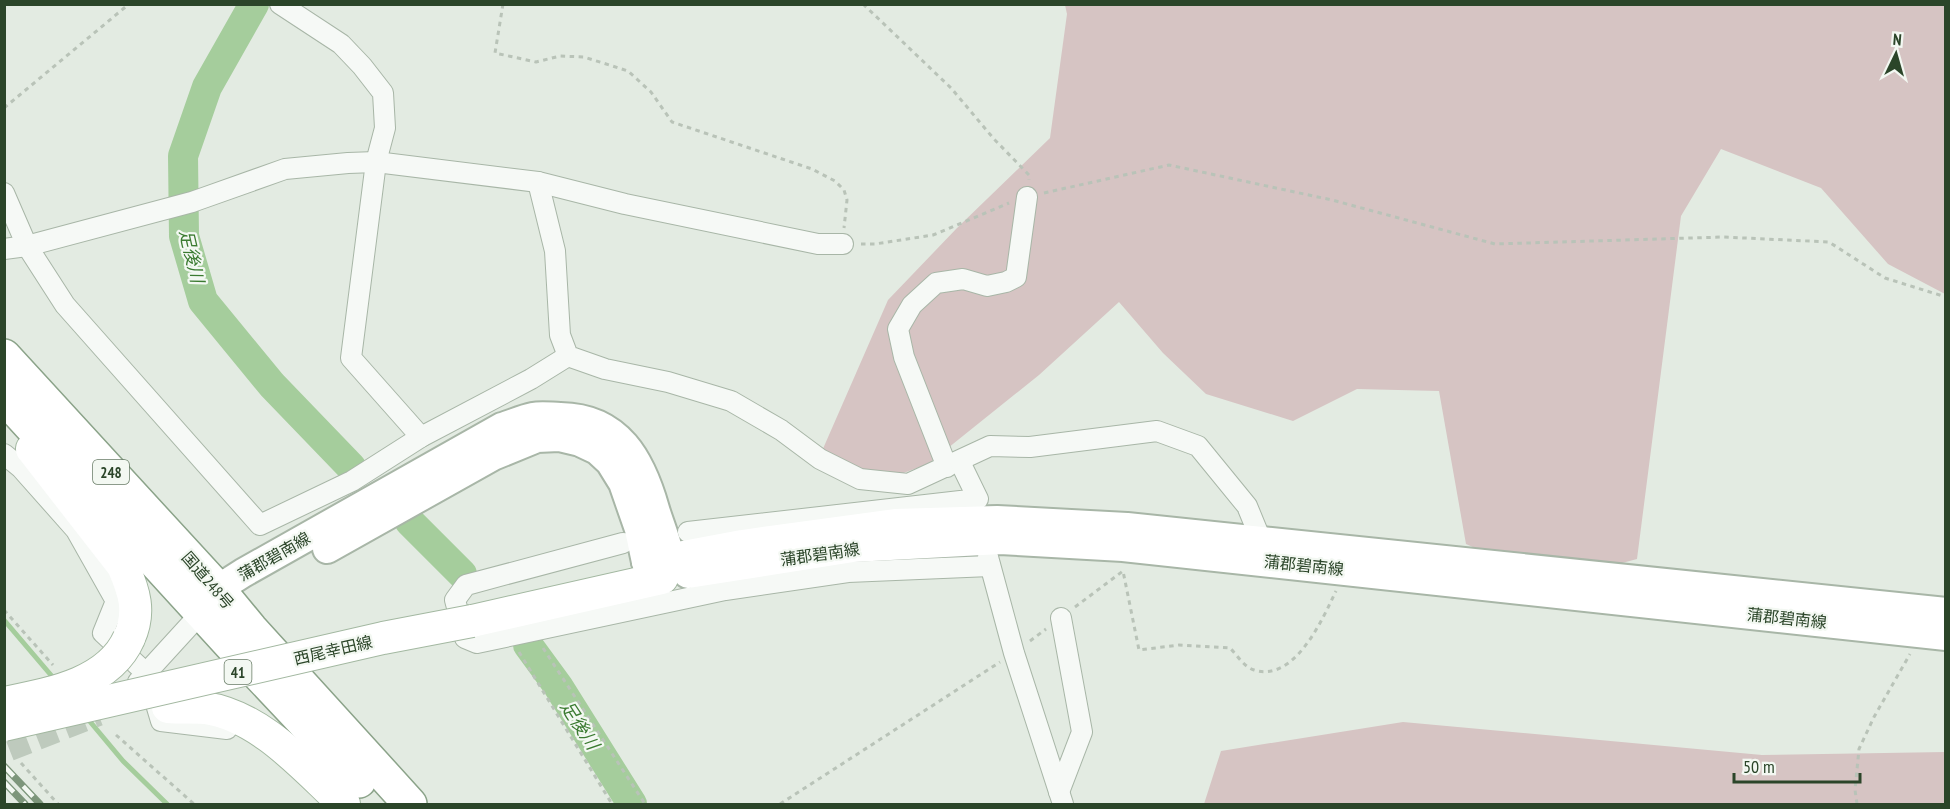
<svg xmlns="http://www.w3.org/2000/svg" width="1950" height="809" font-family="'PT Sans Narrow','Noto Sans JP',sans-serif">
<style>
.green{fill:#d6c4c3}
.lines{fill:none;stroke-linecap:round;stroke-linejoin:round}
.stream{stroke:#a5cd9c;stroke-width:5}
.river{stroke:#a5cd9c;stroke-width:30}
.minor-tunnel{stroke:#becabd;stroke-width:20;stroke-dasharray:20 10;stroke-linecap:butt}
.minor-casing{stroke:#a8b6a7;stroke-width:22}
.secondary-casing{stroke:#a8b6a7;stroke-width:32}
.primary-casing{stroke:#a3b8a1;stroke-width:34}
.trunk-casing{stroke:#8ba389;stroke-width:36}
.path{stroke:#b9c3b8;stroke-width:3;stroke-dasharray:4.5 4.5;stroke-linecap:butt}
.minor{stroke:#f6f9f6;stroke-width:20}
.secondary{stroke:#fff;stroke-width:28}
.primary{stroke:#fff;stroke-width:32}
.trunk{stroke:#fff;stroke-width:33}
.rail-casing{stroke:#7d967b;stroke-width:7}
.rail{stroke:#f3f8f2;stroke-width:4.5;stroke-dasharray:14;stroke-linecap:butt}
.primary-bridge-casing{stroke:#a3b8a1;stroke-width:34;stroke-linecap:butt}
.primary-bridge{stroke:#fff;stroke-width:32}
.labels{text-anchor:middle;dominant-baseline:central;stroke-width:4.5;stroke-linejoin:round;paint-order:stroke}
.shield{fill:#f3f8f2;stroke:#677b65;stroke-width:1.5}
.shield-label{font-size:15px;font-weight:bold;fill:#2b4529}
.street-label{font-size:16px;fill:#2b4529;stroke:#f3f8f2}
.water-label{font-size:18px;font-style:italic;fill:#3b7b31;stroke:#f3f8f2}
</style>
<rect width="100%" height="100%" fill="#e3ebe2"/>
<g class="green">
<polygon points="1065,5 1945,5 1945,294 1888,264 1821,188 1721,149 1681,216 1637,559 1551,582 1466,544 1439,391 1357,389 1293,421 1206,394 1163,353 1119,302 1039,375 928,464 876,483 822,451 888,300 957,228 1050,138 1067,14"/>
<polygon points="1403,722 1762,755 1945,752 1945,804 1204,804 1221,751"/>
</g>
<g class="lines">
<g class="stream">
<polyline points="4,620 56,681"/>
<polyline points="87,718 123,761 167,804"/>
</g>
<g class="river">
<polyline points="254,4 207,87 183,156 184,236 203,301 272,385 351,467"/>
<polyline points="410,522 462,574"/>
<polyline points="528,645 558,686 632,804"/>
</g>
<polyline class="minor-tunnel" points="10,751 99,716"/>
<g class="minor-casing">
<g id="minor">
<polyline points="280,4 341,44 362,66 383,93 385,128 376,162 351,358 421,437"/>
<polyline points="538,182 555,251 560,335 568,356 605,369 668,382 731,401 781,430 820,459 860,479 908,484 990,446 1030,447 1157,431 1198,446 1247,506 1261,540"/>
<polyline points="4,193 27,246 65,305 260,525 352,481 421,437 531,379 568,356"/>
<polyline points="4,249 27,246 192,202 285,169 348,163 376,162 538,182 625,204 818,244 843,244"/>
<polyline points="4,454 21,468 76,530 116,601 103,633 147,674 161,721 227,729"/>
<polyline points="947,467 904,357 898,329 912,305 936,283 963,279 987,286 1006,282 1016,277 1027,197"/>
<polyline points="688,532 978,499 960,462"/>
<polyline points="623,543 466,585 455,600 465,638 477,643 725,590 848,572 990,566"/>
<polyline points="988,557 1014,653 1063,804"/>
<polyline points="138,682 201,613"/>
<polyline points="1059,792 1082,732 1061,618"/>
</g>
</g>
<g class="secondary-casing">
<g id="secondary">
<polyline points="327,549 493,456 537,438 559,437 580,442 597,450 610,462 623,483 639,529 646,562 659,574"/>
<polyline points="646,562 742,544 895,523 997,520 1127,527 1946,612"/>
<polyline points="688,574 853,548 1000,540 1123,547 1946,636"/>
<path d="M205,606L218,589L243,573L502,427C512,424 523,419 533,417C542,415 552,417 561,417C619,418 641,460 655,509C658,520 670,549 669,558C668,564 665,571 663,576"/>
</g>
</g>
<g class="primary-casing">
<g id="primary">
<path d="M32,449L123,566C134,591 141,612 129,638"/>
<polyline points="472,621 662,578"/>
<path d="M168,707C180,708 193,707 205,708C261,716 305,768 344,804"/>
</g>
</g>
<g class="trunk-casing">
<g id="trunk">
<polyline points="4,356 218,589 251,629 410,804"/>
<polyline points="4,397 230,644 359,781"/>
</g>
</g>
<g class="path">
<polyline points="503,4 495,53 536,62 560,56 584,57 628,71 651,92 672,122 812,169 835,181 844,190 847,200 844,228"/>
<polyline points="863,4 951,88 994,139 1029,175 1029,180"/>
<polyline points="4,108 129,4"/>
<polyline points="1044,193 1169,165 1332,200 1495,244 1723,237 1829,242 1885,278 1946,297"/>
<polyline points="861,244 875,244 933,235 1009,203"/>
<path d="M1075,607L1123,571L1139,650L1179,645L1230,648C1237,655 1244,667 1254,670C1295,683 1323,618 1336,591"/>
<polyline points="4,610 53,665"/>
<polyline points="1030,641 1046,629"/>
<polyline points="543,648 645,804"/>
<polyline points="519,652 612,804"/>
<polyline points="116,735 194,804"/>
<polyline points="21,763 58,804"/>
<polyline points="780,804 1000,662"/>
<polyline points="1857,804 1855,790 1859,749 1874,717 1910,654"/>
</g>
<use href="#minor" class="minor"/>
<use href="#secondary" class="secondary"/>
<use href="#primary" class="primary"/>
<use href="#trunk" class="trunk"/>
<g class="rail-casing">
<g id="rail">
<polyline points="4,766 40,804"/>
<polyline points="4,782 25,804"/>
</g>
</g>
<use href="#rail" class="rail"/>
<g class="primary-bridge-casing">
<g id="primary-bridge">
<path d="M4,703C49,694 109,684 129,638"/>
<polyline points="4,725 383,638 472,621"/>
</g>
</g>
<use href="#primary-bridge" class="primary-bridge"/>
</g>
<g class="labels">
<g class="shield">
<rect x="93" y="460" width="36" height="24" rx="4.5"/>
<rect x="224.5" y="660" width="27" height="24" rx="4.5"/>
</g>
<g class="shield-label">
<text x="111" y="472">248</text>
<text x="238" y="672">41</text>
</g>
<g class="street-label">
<text transform="translate(820 554) rotate(-8)">蒲郡碧南線</text>
<text transform="translate(274 556) rotate(-30)">蒲郡碧南線</text>
<text transform="translate(1304 565) rotate(6)">蒲郡碧南線</text>
<text transform="translate(208 580) rotate(49)">国道248号</text>
<text transform="translate(1787 618) rotate(6)">蒲郡碧南線</text>
<text transform="translate(333 650) rotate(-13)">西尾幸田線</text>
</g>
<g class="water-label">
<text transform="translate(192 256) rotate(77)">足後川</text>
<text transform="translate(580 725) rotate(57)">足後川</text>
</g>
</g>
<rect width="1950" height="809" fill="none" stroke="#2b4529" stroke-width="12"/>
<g transform="translate(1896 54) rotate(5)" stroke="#f3f8f2" stroke-width="4.5" paint-order="stroke">
<path d="M0-4.5L10 22L0 15L-10 22Z" fill="#2b4529"/>
<text y="-9" font-size="16" font-weight="bold" text-anchor="middle" fill="#2b4529">N</text>
</g>
<path d="M1734 773v9h126v-9" fill="none" stroke="#2b4529" stroke-width="3"/>
<text x="1743" y="773" font-size="18" fill="#2b4529" stroke="#f3f8f2" stroke-width="4.5" paint-order="stroke">50 m</text>
</svg>
